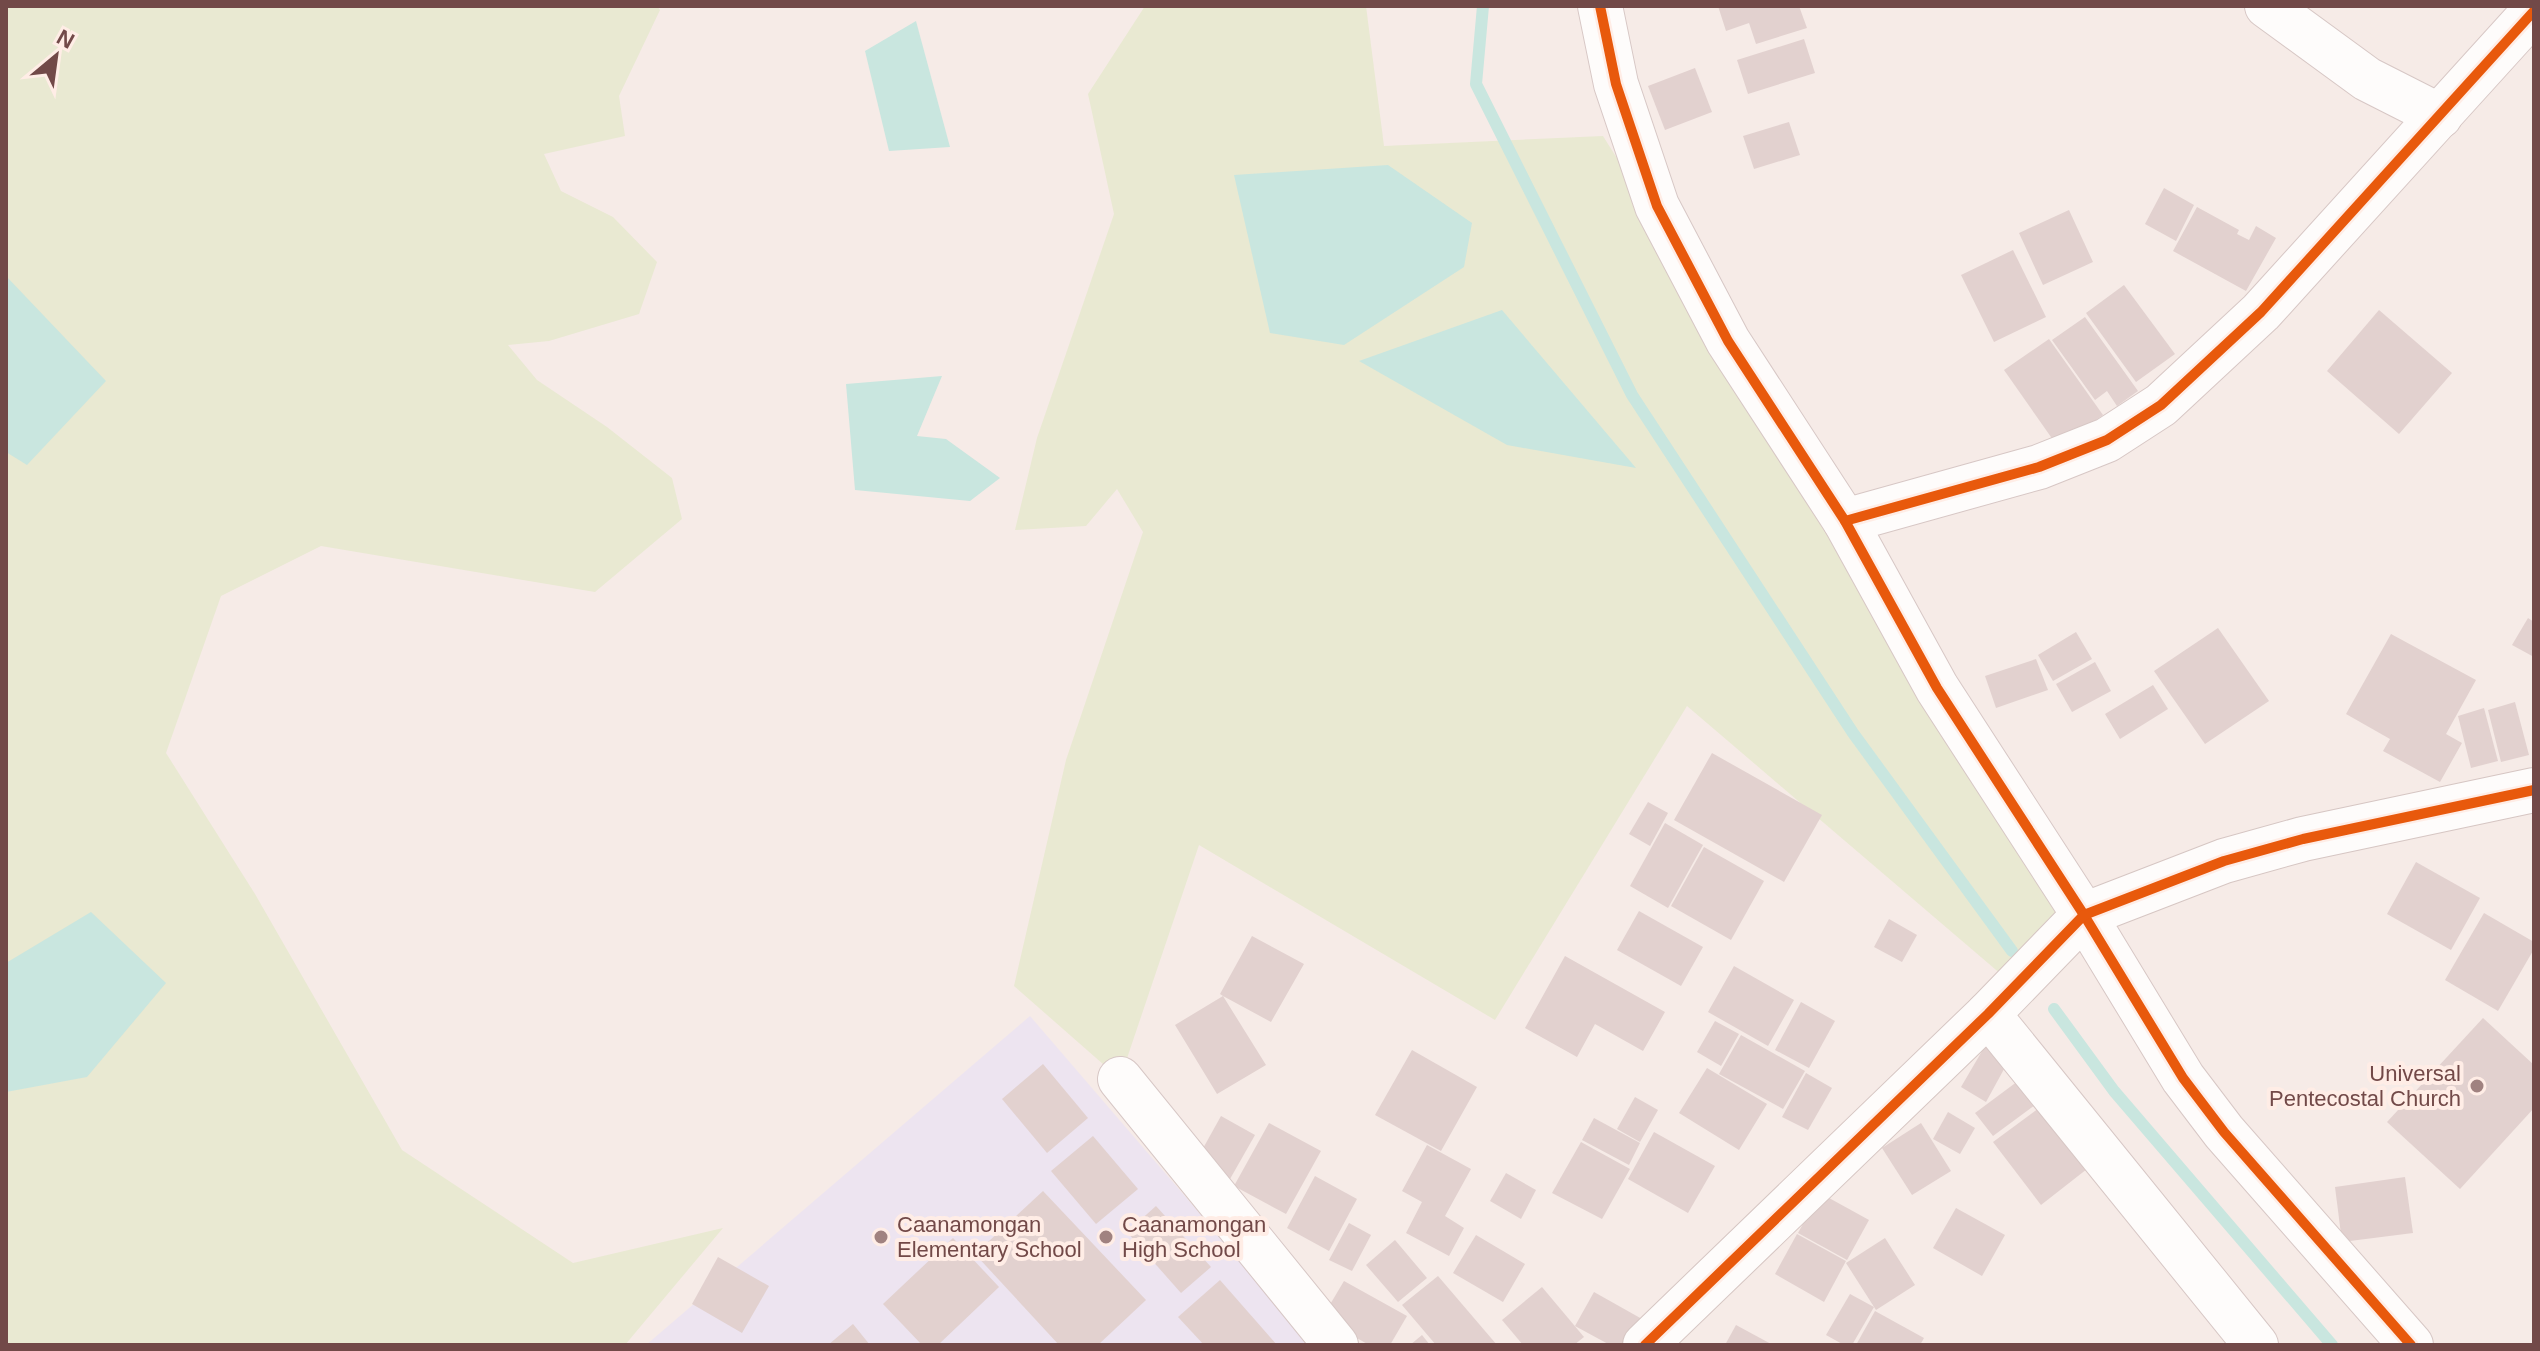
<svg xmlns="http://www.w3.org/2000/svg" width="2540" height="1351" font-family="Arial,sans-serif">
<style>
.education{fill:#ede4f0}
.green{fill:#e9e9d2}
.water{fill:#c9e6df}
.lines{fill:none;stroke-linecap:round;stroke-linejoin:round}
.stream{stroke:#c9e6df;stroke-width:12}
.building{fill:#e2d1cf}
.street-casing{stroke:#d7c7c5;stroke-width:46}
.secondary-casing{stroke:#d6c6c3;stroke-width:46}
.street{stroke:#fefcfb;stroke-width:44}
.secondary{stroke:#fefcfb;stroke-width:44}
.cycleway-casing{stroke:#ffede6;stroke-width:15}
.cycleway{stroke:#e8590c;stroke-width:10}
.poi-dot{fill:#a08280;stroke:#ffede6;stroke-width:3}
.labels{text-anchor:middle;dominant-baseline:central;stroke-width:8;stroke-linejoin:round;paint-order:stroke}
.poi-label{font-size:22px;fill:#724948;stroke:#ffede6;text-anchor:start}
</style>
<rect width="100%" height="100%" fill="#f6ebe7"/>
<polygon class="education" points="1030,1016 1313,1345 646,1345"/>
<g class="green">
<polygon points="6,6 657,6 660,10 619,96 625,136 544,154 561,191 613,217 657,262 639,314 549,341 508,345 537,380 607,427 672,478 682,519 595,592 321,546 221,596 166,753 255,894 402,1150 573,1263 723,1228 625,1345 6,1345"/>
<polygon points="1145,6 1366,6 1384,146 1603,136 1845,521 2084,915 2016,987 1687,706 1495,1020 1199,845 1120,1079 1014,986 1066,760 1143,532 1117,489 1086,526 1015,530 1037,438 1114,214 1088,94"/>
</g>
<g class="water">
<polygon points="916,21 950,147 889,151 865,51"/>
<polygon points="1388,165 1472,223 1464,267 1344,345 1270,333 1234,175"/>
<polygon points="6,276 106,381 27,465 6,452"/>
<polygon points="1502,310 1636,468 1507,445 1359,361"/>
<polygon points="942,376 917,436 946,439 1000,478 970,501 855,490 846,384"/>
<polygon points="91,912 166,983 87,1077 6,1092 6,963"/>
</g>
<g class="lines">
<g class="stream">
<polyline points="1483,6 1476,84 1632,395 1853,733 2012,951"/>
<polyline points="2054,1009 2114,1091 2332,1345"/>
</g>
</g>
<g class="building">
<polygon points="1718,6 1799,6 1807,28 1756,44 1749,23 1726,31"/>
<polygon points="1804,39 1815,73 1748,94 1737,60"/>
<polygon points="1695,68 1712,112 1665,130 1648,86"/>
<polygon points="1789,122 1800,155 1754,169 1743,136"/>
<polygon points="2164,188 2194,205 2176,241 2145,224"/>
<polygon points="2197,207 2239,230 2237,234 2249,240 2256,226 2276,238 2246,291 2173,251"/>
<polygon points="2069,210 2093,262 2043,285 2019,233"/>
<polygon points="2013,250 2046,317 1994,342 1961,275"/>
<polygon points="2124,285 2175,354 2136,382 2086,313"/>
<polygon points="2379,310 2452,373 2399,434 2327,371"/>
<polygon points="2085,317 2138,391 2117,406 2107,391 2095,400 2052,340"/>
<polygon points="2049,339 2103,415 2058,447 2004,370"/>
<polygon points="2528,618 2534,622 2534,657 2512,645"/>
<polygon points="2218,628 2269,701 2205,744 2154,671"/>
<polygon points="2076,632 2092,659 2053,681 2038,655"/>
<polygon points="2391,634 2476,680 2446,734 2462,743 2440,782 2383,751 2390,739 2346,714"/>
<polygon points="2036,659 2048,690 1996,708 1985,676"/>
<polygon points="2095,662 2111,691 2072,712 2056,684"/>
<polygon points="2153,685 2168,709 2120,739 2105,714"/>
<polygon points="2515,702 2529,755 2501,762 2488,710"/>
<polygon points="2484,708 2498,761 2471,768 2458,716"/>
<polygon points="1712,753 1822,815 1784,882 1674,820"/>
<polygon points="1648,802 1668,813 1650,846 1629,834"/>
<polygon points="1665,823 1703,845 1668,908 1630,886"/>
<polygon points="1704,847 1764,881 1731,940 1671,906"/>
<polygon points="2416,862 2480,898 2451,950 2387,914"/>
<polygon points="1639,911 1703,947 1681,986 1617,950"/>
<polygon points="2484,913 2534,942 2534,949 2498,1011 2445,980"/>
<polygon points="1889,919 1917,935 1902,962 1874,947"/>
<polygon points="1252,936 1304,964 1271,1022 1223,996 1266,1065 1217,1094 1175,1025 1223,996 1220,994"/>
<polygon points="1565,956 1665,1012 1643,1051 1595,1024 1577,1057 1525,1028"/>
<polygon points="1734,966 1794,1000 1768,1046 1708,1012"/>
<polygon points="1801,1002 1835,1021 1809,1068 1775,1050"/>
<polygon points="2483,1018 2534,1065 2534,1108 2460,1189 2387,1122"/>
<polygon points="1715,1021 1739,1034 1721,1066 1697,1052"/>
<polygon points="1741,1035 1805,1071 1783,1109 1719,1074"/>
<polygon points="1985,1046 2009,1060 1986,1102 1961,1087"/>
<polygon points="1412,1050 1477,1087 1441,1151 1375,1115"/>
<polygon points="1043,1064 1088,1118 1047,1153 1002,1099"/>
<polygon points="1707,1068 1767,1104 1739,1150 1679,1113"/>
<polygon points="1806,1073 1832,1088 1808,1130 1782,1117"/>
<polygon points="2018,1081 2035,1105 1993,1136 1975,1113"/>
<polygon points="1635,1097 1658,1110 1640,1142 1617,1129"/>
<polygon points="2039,1108 2087,1169 2041,1205 1993,1142"/>
<polygon points="1948,1112 1975,1128 1960,1154 1933,1139"/>
<polygon points="1221,1116 1255,1135 1230,1179 1196,1161"/>
<polygon points="1594,1118 1640,1143 1629,1165 1582,1140"/>
<polygon points="1269,1123 1321,1151 1286,1214 1234,1186"/>
<polygon points="1921,1123 1951,1171 1912,1195 1882,1148"/>
<polygon points="1654,1132 1715,1166 1688,1213 1628,1179"/>
<polygon points="1093,1136 1138,1189 1096,1224 1051,1171"/>
<polygon points="1581,1142 1630,1169 1602,1219 1552,1193"/>
<polygon points="1427,1145 1471,1169 1445,1216 1464,1228 1449,1256 1406,1233 1422,1202 1402,1191"/>
<polygon points="1506,1173 1536,1190 1521,1219 1490,1201"/>
<polygon points="1315,1176 1357,1199 1329,1251 1287,1228"/>
<polygon points="2405,1177 2413,1233 2342,1242 2335,1187"/>
<polygon points="1043,1191 1146,1300 1098,1345 1059,1345 975,1254"/>
<polygon points="1820,1193 1869,1220 1847,1260 1798,1233"/>
<polygon points="1156,1206 1211,1267 1181,1293 1127,1232"/>
<polygon points="1956,1208 2005,1235 1982,1276 1933,1248"/>
<polygon points="1349,1223 1371,1235 1352,1271 1329,1260"/>
<polygon points="1797,1234 1846,1261 1824,1302 1775,1274"/>
<polygon points="1476,1235 1525,1264 1503,1302 1453,1273"/>
<polygon points="953,1238 999,1287 938,1345 922,1345 883,1304"/>
<polygon points="1885,1238 1915,1285 1876,1310 1846,1263"/>
<polygon points="1395,1240 1427,1278 1398,1302 1366,1265"/>
<polygon points="718,1257 769,1286 742,1333 692,1304"/>
<polygon points="1438,1276 1497,1345 1436,1345 1402,1305"/>
<polygon points="1220,1280 1277,1345 1204,1345 1178,1317"/>
<polygon points="1344,1281 1407,1316 1390,1345 1369,1345 1322,1318"/>
<polygon points="1542,1287 1584,1337 1574,1345 1523,1345 1502,1320"/>
<polygon points="1594,1292 1642,1319 1628,1345 1610,1345 1575,1326"/>
<polygon points="1850,1294 1874,1307 1852,1345 1844,1345 1826,1335"/>
<polygon points="1875,1311 1924,1338 1920,1345 1856,1345"/>
<polygon points="853,1324 870,1345 828,1345"/>
<polygon points="1736,1325 1773,1345 1725,1345"/>
<polygon points="1422,1335 1430,1345 1410,1345"/>
</g>
<g class="lines">
<g class="street-casing">
<g id="street">
<polyline points="1600,6 1616,84 1657,206 1728,341 1845,521 1937,688 2084,915 2183,1078 2224,1132 2411,1345"/>
<polyline points="2267,6 2367,79 2440,116"/>
<polyline points="1845,521 2039,467 2107,440 2161,405 2261,312 2534,11"/>
<polyline points="1988,1014 2256,1345"/>
<polyline points="1120,1079 1336,1345"/>
</g>
</g>
<g class="secondary-casing">
<polyline id="secondary" points="1645,1345 1988,1014 2084,915 2224,861 2303,839 2534,790"/>
</g>
<use href="#street" class="street"/>
<use href="#secondary" class="secondary"/>
<g class="cycleway-casing">
<g id="cycleway">
<polyline points="1600,6 1616,84 1657,206 1728,341 1845,521 1937,688 2084,915 2183,1078 2224,1132 2411,1345"/>
<polyline points="1845,521 2039,467 2107,440 2161,405 2261,312 2534,11"/>
<polyline points="1645,1345 1988,1014 2084,915 2224,861 2303,839 2534,790"/>
</g>
</g>
<use href="#cycleway" class="cycleway"/>
</g>
<g class="poi-dot">
<circle cx="2477" cy="1086" r="8"/>
<circle cx="881" cy="1237" r="8"/>
<circle cx="1106" cy="1237" r="8"/>
</g>
<g class="labels">
<g class="poi-label">
<text x="2461" y="1073" text-anchor="end">Universal<tspan x="2461" dy="25">Pentecostal Church</tspan></text>
<text x="897" y="1224">Caanamongan<tspan x="897" dy="25">Elementary School</tspan></text>
<text x="1122" y="1224">Caanamongan<tspan x="1122" dy="25">High School</tspan></text>
</g>
</g>
<rect width="2540" height="1351" fill="none" stroke="#724948" stroke-width="16"/>
<g transform="translate(56 56) rotate(29)" stroke="#ffede6" stroke-width="6" paint-order="stroke">
<path d="M0-6L14 30L0 20L-14 30Z" fill="#724948"/>
<text y="-12" font-size="22" font-weight="bold" text-anchor="middle" fill="#724948">N</text>
</g>
</svg>
